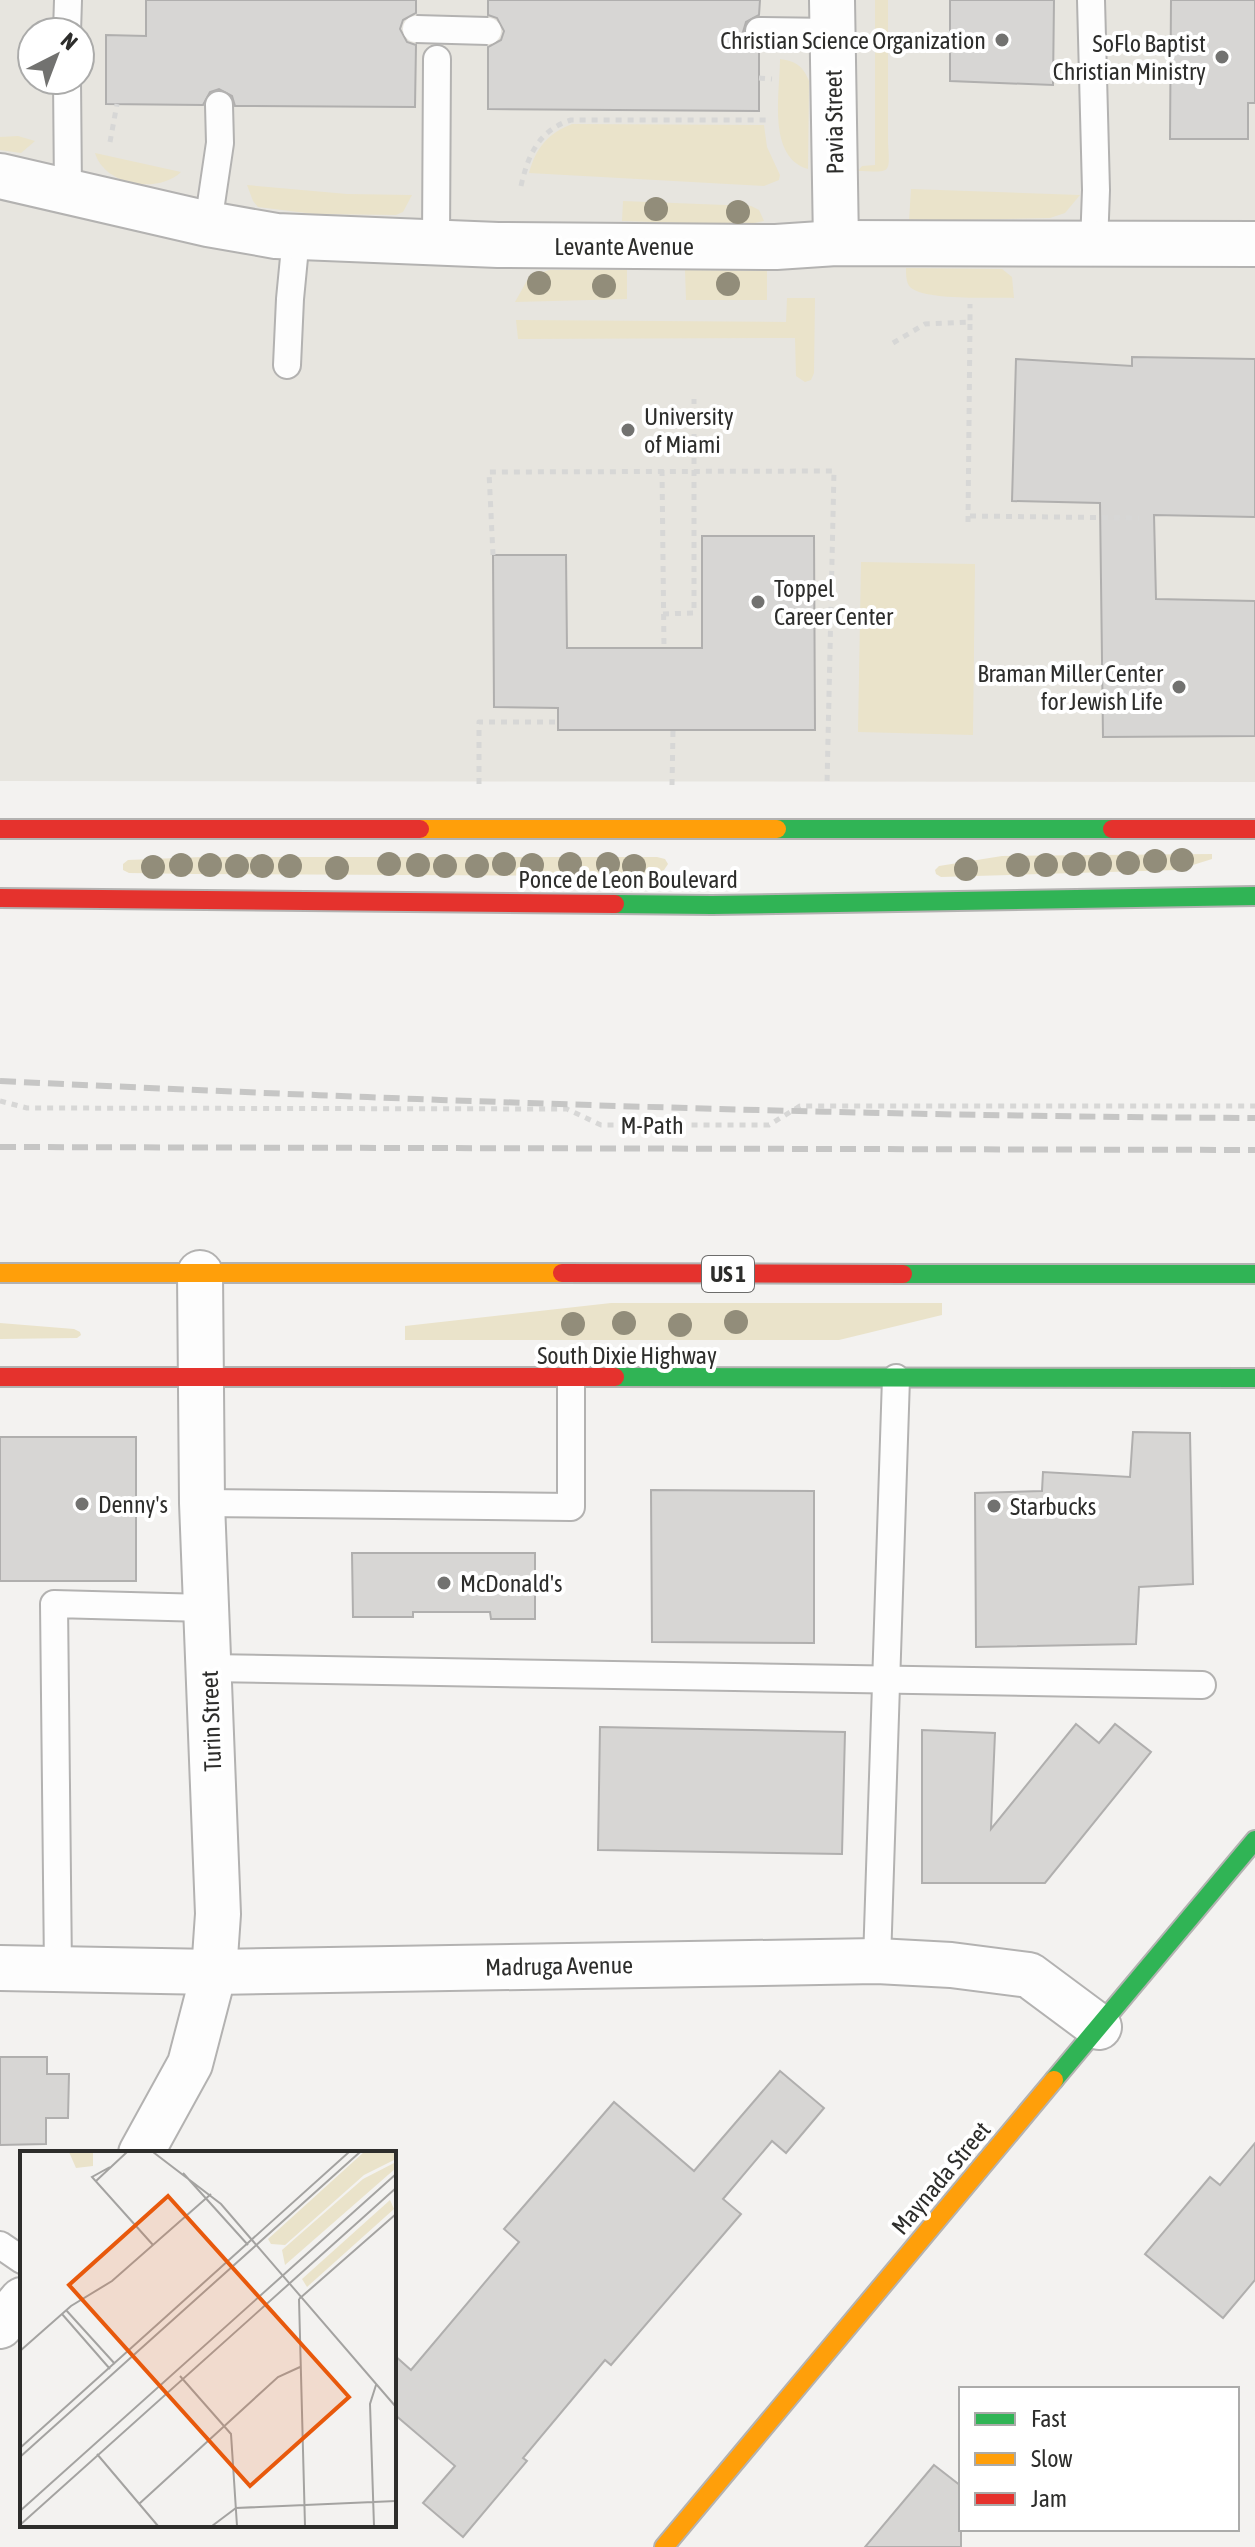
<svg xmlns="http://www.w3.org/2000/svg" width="1255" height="2547" font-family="'Asap Condensed',sans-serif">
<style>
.built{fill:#e7e5df;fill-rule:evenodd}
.green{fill:#eae3ca}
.building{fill:#d7d6d4;stroke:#b0afae;stroke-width:2}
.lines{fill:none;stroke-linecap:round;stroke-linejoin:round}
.lane-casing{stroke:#b3b2b1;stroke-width:30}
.street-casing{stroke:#b3b2b1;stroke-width:48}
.fast-casing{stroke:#b3b2b1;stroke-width:22}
.slow-casing{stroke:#b3b2b1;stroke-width:22}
.jam-casing{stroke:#b3b2b1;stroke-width:22}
.path{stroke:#d7d7d6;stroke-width:5;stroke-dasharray:6 6;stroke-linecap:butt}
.lane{stroke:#fdfdfd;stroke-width:26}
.street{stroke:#fdfdfd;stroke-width:44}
.fast{stroke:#30b455;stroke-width:18}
.slow{stroke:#ff9f0a;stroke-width:18}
.jam{stroke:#e5322d;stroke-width:18}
.rail{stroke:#c6c6c5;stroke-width:6;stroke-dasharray:16 8;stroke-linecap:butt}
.lane-bridge-casing{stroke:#b3b2b1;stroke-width:30;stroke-linecap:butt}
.lane-bridge{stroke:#fdfdfd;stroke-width:26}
.tree{fill:#928d7a}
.poi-dot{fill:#727270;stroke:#fff;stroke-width:3}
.labels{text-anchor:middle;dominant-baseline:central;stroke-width:8;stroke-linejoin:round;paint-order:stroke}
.shield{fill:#fff;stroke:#6c6c6b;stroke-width:2}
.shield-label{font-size:22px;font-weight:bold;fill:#2d2d2b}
.poi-label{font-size:24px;fill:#2d2d2b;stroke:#fff;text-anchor:start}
.street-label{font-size:24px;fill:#2d2d2b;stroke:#fff}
.inset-road{fill:none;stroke:#a4a3a1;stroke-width:2}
.view{fill:#e8590c;fill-opacity:0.15;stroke:#e8590c;stroke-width:4}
.inset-edge{fill:none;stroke:#2d2d2b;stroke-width:4}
</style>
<rect width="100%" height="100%" fill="#f3f2f0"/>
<path class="built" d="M0,0H1255V782L0,781ZM32,32H80V80H32Z"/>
<g class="green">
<path d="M875,0H888V143C890,175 891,172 858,171L862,166L875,165Z"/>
<path d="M780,59C796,61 803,66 809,81L808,169C767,157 780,93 780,59Z"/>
<path d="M572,124L764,125L767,147L780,175L779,180L764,186L529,173C536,148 547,134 572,124Z"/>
<polygon points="18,136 35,141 21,153 0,150 0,137"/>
<path d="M95,153L181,172C158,194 105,186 95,153Z"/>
<polygon points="247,185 347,194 412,195 403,212 396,215 314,214 258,207 253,201"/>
<polygon points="911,189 1080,195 1065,213 1050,218 909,221"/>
<polygon points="623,201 751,206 759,210 764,221 744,225 622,221"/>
<path d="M906,268L1002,269L1012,277L1014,298C992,297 924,301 910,287C906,282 906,275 906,268Z"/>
<polygon points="549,270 627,270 627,299 515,302 529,277"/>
<polygon points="685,270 767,271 767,300 686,300"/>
<polygon points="787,298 815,298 814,373 811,380 805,382 796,376 795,338 518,339 516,320 786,322"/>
<polygon points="861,562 975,564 973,735 858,732"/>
<polygon points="1212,854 1212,859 1177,870 941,877 936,874 935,870 939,866 1002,856"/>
<polygon points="201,857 657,857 665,859 668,864 664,870 646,876 191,874 129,873 123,870 123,864 128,860"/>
<polygon points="611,1303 942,1303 942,1315 839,1340 405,1340 405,1326"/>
<polygon points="0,1323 74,1329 80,1332 81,1335 77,1338 0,1339"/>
</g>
<g class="building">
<polygon points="146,0 416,0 416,13 403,20 400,29 407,42 416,45 415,107 235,106 232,96 219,89 210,92 203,105 106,104 106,35 146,36"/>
<polygon points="488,0 760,0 759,15 746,22 743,32 750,44 759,47 759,111 488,109 488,47 501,40 504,31 497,18 488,15"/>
<polygon points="950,0 1054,0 1053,85 950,81"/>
<polygon points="1171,0 1255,0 1255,103 1248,103 1248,139 1170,139"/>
<polygon points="1132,357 1255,359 1255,517 1154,515 1156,599 1255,601 1255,736 1103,737 1100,503 1012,501 1016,359 1132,366"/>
<polygon points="702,536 814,536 815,730 558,730 558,708 494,707 493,555 566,555 567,648 702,648"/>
<polygon points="1133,1432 1190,1433 1193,1584 1139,1587 1136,1644 976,1647 975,1493 1042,1491 1043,1472 1130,1477"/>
<rect x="0" y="1437" width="136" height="144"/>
<polygon points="651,1490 814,1491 814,1643 652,1642"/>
<polygon points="352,1553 535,1553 535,1619 491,1619 490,1612 413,1612 413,1617 353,1617"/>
<polygon points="1076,1724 1099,1743 1115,1724 1151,1752 1045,1883 922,1883 922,1730 995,1733 991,1829"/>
<polygon points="600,1727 845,1732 842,1854 598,1850"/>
<polygon points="0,2057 47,2057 47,2074 69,2074 68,2118 46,2118 46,2144 0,2145"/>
<polygon points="780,2071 824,2108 786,2153 772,2141 723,2199 741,2214 611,2365 605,2360 523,2458 527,2461 463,2537 423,2503 455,2466 394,2414 394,2355 411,2370 519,2242 504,2229 614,2102 694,2171"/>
<polygon points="1255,2143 1255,2280 1223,2318 1145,2254 1210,2177 1220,2185"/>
<polygon points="934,2465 961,2486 961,2547 865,2547"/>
</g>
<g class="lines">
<g class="lane-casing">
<g id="lane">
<polyline points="1091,0 1096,190 1094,245"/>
<polyline points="759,31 833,32"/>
<polyline points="67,32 68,0"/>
<polyline points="67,80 68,192"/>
<polyline points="208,224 220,143 219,105"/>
<polyline points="436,242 437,59"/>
<polyline points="287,365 290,299 296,237"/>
<polyline points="202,1503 571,1507 571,1379"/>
<polyline points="208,1668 1202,1685"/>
<polyline points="877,1961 896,1378"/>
<polyline points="58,1969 54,1604 206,1608"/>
<polyline points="0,2245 22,2260"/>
</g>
</g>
<g class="street-casing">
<g id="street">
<polyline points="832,0 836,243"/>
<polyline points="0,176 208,224 276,236 498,245 776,247 836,243 1255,244"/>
<polyline points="0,1968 214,1972 877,1961 951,1965 1029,1975 1099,2027"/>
<polyline points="141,2153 190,2064 214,1972 218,1914 202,1503 200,1273"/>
<polyline points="0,2326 22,2300"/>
</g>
</g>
<g class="fast-casing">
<g id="fast">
<polyline points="777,829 1112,829"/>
<polyline points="615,904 712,905 1255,896"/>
<polyline points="903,1274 1255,1274"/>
<polyline points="615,1377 1255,1378"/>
<polyline points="1054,2080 1255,1840"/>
</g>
</g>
<g class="slow-casing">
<g id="slow">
<polyline points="420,829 777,829"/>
<polyline points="0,1273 562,1273"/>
<polyline points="664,2547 1054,2080"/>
</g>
</g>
<g class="jam-casing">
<g id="jam">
<polyline points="0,829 420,829"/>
<polyline points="1112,829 1255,829"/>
<polyline points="0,898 615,904"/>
<polyline points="562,1273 903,1274"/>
<polyline points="0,1377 615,1377"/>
</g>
</g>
<g class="path">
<polyline points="759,78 772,79"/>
<polyline points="110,142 117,104"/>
<path d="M521,186C528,155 539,130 571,120H771"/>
<polyline points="893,343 925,324 970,322 970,304"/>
<polyline points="662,470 664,649"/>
<polyline points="970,516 1139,518"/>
<polyline points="968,522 970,322"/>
<polyline points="493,555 489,472 834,471 827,785"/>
<polyline points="663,614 694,613 694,399"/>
<polyline points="479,784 479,722 558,722"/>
<polyline points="672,785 673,730"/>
<polyline points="0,1101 27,1108 567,1109 601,1125 769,1125 800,1106 1255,1106"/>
</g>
<use href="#lane" class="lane"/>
<use href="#street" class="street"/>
<use href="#fast" class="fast"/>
<use href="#slow" class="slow"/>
<use href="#jam" class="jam"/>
<g class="rail">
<path d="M0,1081C418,1101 836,1116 1255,1118"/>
<polyline points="0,1147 1255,1150"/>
</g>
<g class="lane-bridge-casing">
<polyline id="lane-bridge" points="416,29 488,31"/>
</g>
<use href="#lane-bridge" class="lane-bridge"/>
</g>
<g class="tree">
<circle cx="656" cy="209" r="12"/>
<circle cx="738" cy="212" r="12"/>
<circle cx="539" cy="283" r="12"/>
<circle cx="728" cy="284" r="12"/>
<circle cx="604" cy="286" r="12"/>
<circle cx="1182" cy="860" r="12"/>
<circle cx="1155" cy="861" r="12"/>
<circle cx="1128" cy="863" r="12"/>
<circle cx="389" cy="864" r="12"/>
<circle cx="504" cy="864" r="12"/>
<circle cx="570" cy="864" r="12"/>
<circle cx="608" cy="864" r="12"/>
<circle cx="1074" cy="864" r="12"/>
<circle cx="1100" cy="864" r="12"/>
<circle cx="181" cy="865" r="12"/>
<circle cx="210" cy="865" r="12"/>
<circle cx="418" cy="865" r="12"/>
<circle cx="532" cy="865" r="12"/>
<circle cx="1018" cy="865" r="12"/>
<circle cx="1046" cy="865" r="12"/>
<circle cx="237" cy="866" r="12"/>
<circle cx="262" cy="866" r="12"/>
<circle cx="290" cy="866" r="12"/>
<circle cx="445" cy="866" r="12"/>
<circle cx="477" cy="866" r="12"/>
<circle cx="634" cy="866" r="12"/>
<circle cx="153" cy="867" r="12"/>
<circle cx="337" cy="868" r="12"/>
<circle cx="966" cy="869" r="12"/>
<circle cx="736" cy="1322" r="12"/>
<circle cx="624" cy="1323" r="12"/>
<circle cx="573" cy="1324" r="12"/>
<circle cx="680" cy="1325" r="12"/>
</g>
<g class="poi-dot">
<circle cx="1002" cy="40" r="8"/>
<circle cx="1222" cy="57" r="8"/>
<circle cx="628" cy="430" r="8"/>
<circle cx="758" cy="602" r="8"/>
<circle cx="1179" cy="687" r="8"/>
<circle cx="82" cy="1504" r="8"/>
<circle cx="994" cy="1506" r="8"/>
<circle cx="444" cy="1583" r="8"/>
</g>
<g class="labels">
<rect class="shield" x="702" y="1256" width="52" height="36" rx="6"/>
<g class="shield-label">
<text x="728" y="1274">US 1</text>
</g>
<g class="poi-label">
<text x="986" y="40" text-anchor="end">Christian Science Organization</text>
<text x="1206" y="43" text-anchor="end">SoFlo Baptist<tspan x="1206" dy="28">Christian Ministry</tspan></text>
<text x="644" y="416">University<tspan x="644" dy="28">of Miami</tspan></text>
<text x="774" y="588">Toppel<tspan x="774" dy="28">Career Center</tspan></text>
<text x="1163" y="673" text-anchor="end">Braman Miller Center<tspan x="1163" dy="28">for Jewish Life</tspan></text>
<text x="98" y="1504">Denny's</text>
<text x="1010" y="1506">Starbucks</text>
<text x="460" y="1583">McDonald's</text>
</g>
<g class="street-label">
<text transform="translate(834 122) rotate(-91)">Pavia Street</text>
<text x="624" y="246">Levante Avenue</text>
<text x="628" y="879">Ponce de Leon Boulevard</text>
<text x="652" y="1125">M-Path</text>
<text x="627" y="1355">South Dixie Highway</text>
<text transform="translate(211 1721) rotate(-92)">Turin Street</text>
<text transform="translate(559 1966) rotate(-1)">Madruga Avenue</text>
<text transform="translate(941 2178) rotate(-50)">Maynada Street</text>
</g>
</g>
<g transform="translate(20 2151)">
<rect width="376" height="376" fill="#f3f2f0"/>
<path d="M49,1H73V15L56,17ZM344,1H376V8L344,24L265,94L251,93L248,88ZM376,11V17L265,114L262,99L343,28ZM370,49L374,58L287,136L282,128Z" fill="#eae3ca"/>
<path class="inset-road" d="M133,1L201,53L376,256M90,16L72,26L133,94M163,22L228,94M76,30L107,1M279,148L285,375M279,148L376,63M46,159L95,213M42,163L90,218M0,200L51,155L92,130L191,43M160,225L211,283L217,375M0,297L329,1M77,303L138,375M0,306L340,1M119,353L258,226L280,216M0,360L376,23M0,374L376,37M192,375L216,357L376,350M354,375L350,253L356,234"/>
<path class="view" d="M148,45L329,246L230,335L49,134Z"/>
<rect width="376" height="376" class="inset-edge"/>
</g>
<rect x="959" y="2387" width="280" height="144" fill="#ffffff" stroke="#ababaa" stroke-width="2"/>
<rect x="975" y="2413" width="40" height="12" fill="#30b455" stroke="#ababaa" stroke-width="2"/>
<text x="1031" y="2427" font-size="24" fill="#2d2d2b">Fast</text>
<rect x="975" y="2453" width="40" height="12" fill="#ff9f0a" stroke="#ababaa" stroke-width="2"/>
<text x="1031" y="2467" font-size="24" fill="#2d2d2b">Slow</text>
<rect x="975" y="2493" width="40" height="12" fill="#e5322d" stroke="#ababaa" stroke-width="2"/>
<text x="1031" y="2507" font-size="24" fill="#2d2d2b">Jam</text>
<g transform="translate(56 56) rotate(42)"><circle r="38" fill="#ffffff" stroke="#ababaa" stroke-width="2"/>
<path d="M0-6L14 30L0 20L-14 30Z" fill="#727270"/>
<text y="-12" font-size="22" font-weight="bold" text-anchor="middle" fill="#2d2d2b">N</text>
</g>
</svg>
